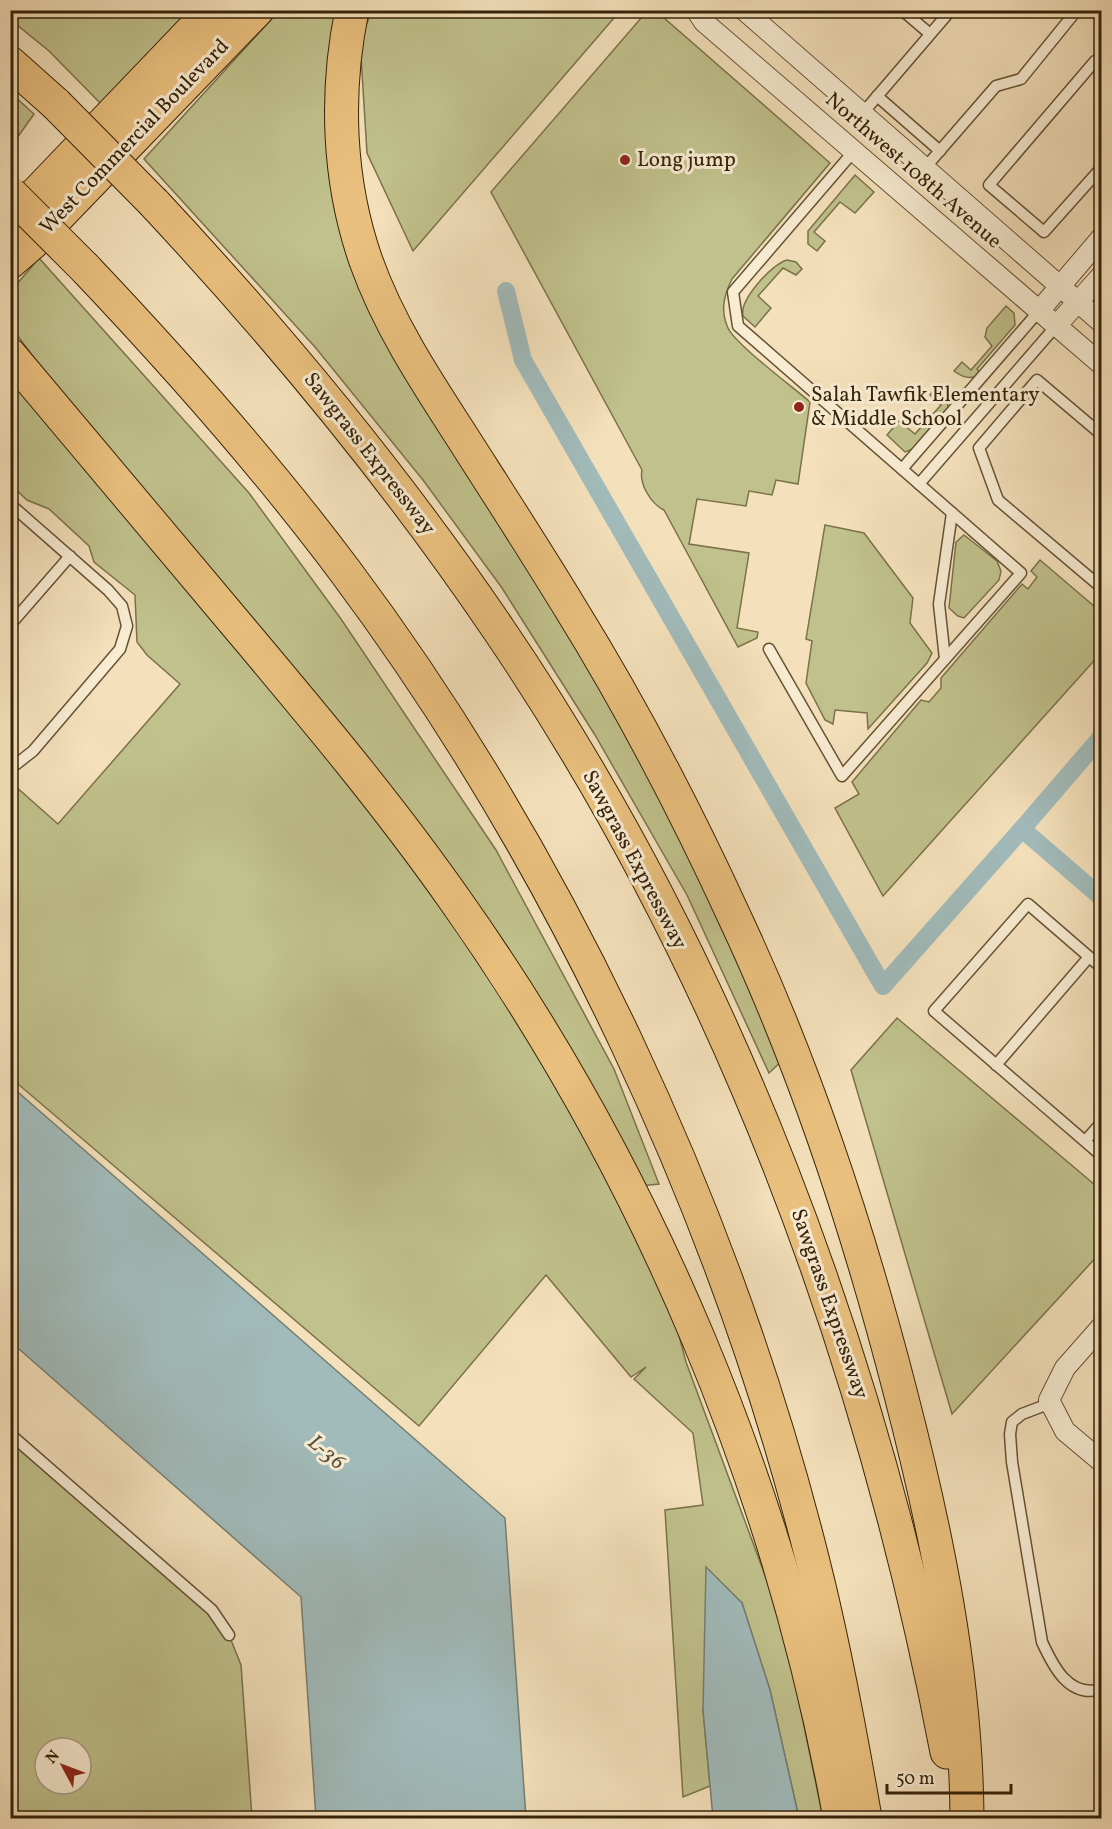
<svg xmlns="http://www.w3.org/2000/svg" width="1112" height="1829" font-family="Vollkorn,serif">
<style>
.green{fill:#c0c18c;stroke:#7b724a;stroke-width:1.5;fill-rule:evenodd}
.water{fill:#a1bbbb;stroke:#767e73;stroke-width:1.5}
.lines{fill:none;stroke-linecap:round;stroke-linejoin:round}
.canal{stroke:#a1bbbb;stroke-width:18}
.lane-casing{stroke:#665235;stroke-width:13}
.street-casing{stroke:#665235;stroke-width:22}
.highway-casing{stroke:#362208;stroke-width:35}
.lane{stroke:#f8ecd3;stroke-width:10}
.street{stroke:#f8ecd3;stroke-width:20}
.highway{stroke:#eac07e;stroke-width:33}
.highway-bridge-casing{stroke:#362208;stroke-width:35;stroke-linecap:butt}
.highway-bridge{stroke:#eac07e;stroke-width:33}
.poi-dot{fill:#8f2418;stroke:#f8ecd3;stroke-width:2}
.labels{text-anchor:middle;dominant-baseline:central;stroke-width:6;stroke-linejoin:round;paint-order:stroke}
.street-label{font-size:21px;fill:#362208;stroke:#f8ecd3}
.poi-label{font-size:21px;fill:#362208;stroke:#f8ecd3;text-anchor:start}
.water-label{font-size:22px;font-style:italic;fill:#56503e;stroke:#f8ecd3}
</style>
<rect width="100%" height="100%" fill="#f4e1bb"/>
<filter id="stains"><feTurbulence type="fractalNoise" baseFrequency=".00333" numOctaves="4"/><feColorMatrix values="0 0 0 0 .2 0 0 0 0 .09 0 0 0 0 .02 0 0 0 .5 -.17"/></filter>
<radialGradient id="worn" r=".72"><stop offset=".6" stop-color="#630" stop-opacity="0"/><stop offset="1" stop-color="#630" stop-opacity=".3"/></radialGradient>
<g class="green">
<path d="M648,10L656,11L830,163L732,279C724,295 720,311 728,328C735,344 793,387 810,402L798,484L776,480L772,495L749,491L746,506L697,499L689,544L749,553L737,628L758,632L757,638L738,647L664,510C651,504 639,484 642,470L491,192Z"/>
<polygon points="10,11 195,11 104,107 49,51 11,20"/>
<polygon points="279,11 347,11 344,199 635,732 787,1056 769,1073 687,895 595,735 502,588 423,480 315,347 144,159"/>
<polygon points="372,11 620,11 413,251 367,153 360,40"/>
<polygon points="11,93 34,114 12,145 10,144"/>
<polygon points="855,175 874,192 855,213 840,202 814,232 825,241 817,251 808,244 808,231"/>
<polygon points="39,258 249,493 341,619 496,850 614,1069 659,1184 640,1186 613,1131 11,327 11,291"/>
<path d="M787,260L796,262L802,269L796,275L783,268L758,296L771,308L755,327L743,316C739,300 772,264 787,260Z"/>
<path d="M1006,306L1014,313L1015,325L977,369L980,373C972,381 962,377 954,371L962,362L971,370L992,346L985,337L987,328Z"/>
<polygon points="11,376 240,646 502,980 667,1291 686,1362 783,1624 823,1818 799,1818 770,1690 742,1603 703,1710 710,1786 683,1797 665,1510 703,1505 693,1433 634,1379 646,1367 631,1377 546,1275 419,1426 11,1078 10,786 15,786 58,824 180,684 147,655 137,642 135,595 94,562 89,546 49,509 27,500 11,485"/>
<polygon points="937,386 947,395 948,409 913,449 905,452 887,435 899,421 915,434 941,405 930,395"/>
<polygon points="825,525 864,533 913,598 910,623 932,653 927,663 868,729 867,713 835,710 833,724 825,720 806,683 812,641 806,639"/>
<polygon points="964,535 997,561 1001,571 999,580 964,618 958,616 949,608 956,542"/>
<polygon points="1040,560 1101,612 1101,653 883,896 835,808 859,794 852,782 921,700 929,702 941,688 941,678 1022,584 1028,589 1037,577 1031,571"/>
<polygon points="897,1018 1101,1190 1101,1252 952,1414 851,1070"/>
<path d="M10,1434L212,1610L229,1635L241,1665L252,1818H11ZM45,1748H81V1784H45Z"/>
</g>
<g class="water">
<polygon points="11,1086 505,1518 526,1818 316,1818 301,1597 11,1342"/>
<polygon points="706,1567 742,1603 770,1690 799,1818 713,1818 703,1710"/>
</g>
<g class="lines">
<g class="canal">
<polyline points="506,291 523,360 883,986 1022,829 1102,898"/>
<polyline points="1022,829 1102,736"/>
</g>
<g class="lane-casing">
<g id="lane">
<polyline points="902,10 930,34"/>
<polyline points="1102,67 1095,61 989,185 1044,232 1102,167"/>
<polyline points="877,96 940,151"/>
<polyline points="862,114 951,10"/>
<polyline points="924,169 996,86 1021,79 1077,10"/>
<polyline points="1102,435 1037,380 979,448 998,500 1102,588"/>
<polyline points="902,469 1039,311"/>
<polyline points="919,484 1056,326"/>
<polyline points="10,504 108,590 122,606 127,626 120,649 33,751 10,769"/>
<polyline points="10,625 70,556"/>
<polyline points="769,649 842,776 1021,573 738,326 733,292 854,151"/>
<polyline points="945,659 939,604 952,513"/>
<polyline points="1102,816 1102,819"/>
<polyline points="1102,968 1028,904 934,1011 1102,1156"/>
<polyline points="996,1065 1089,957"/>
<polyline points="1085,1141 1102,1122"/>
<path d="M1051,1403L1022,1414L1012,1422L1010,1434L1012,1462L1042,1642C1053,1666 1069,1699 1102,1689"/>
<polyline points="10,1434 212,1610 229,1635"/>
</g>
</g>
<g class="street-casing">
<g id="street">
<polyline points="696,10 704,22 1102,365"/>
<polyline points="744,10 1102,323"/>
<polyline points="1039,311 1102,237"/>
<polyline points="1056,326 1102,275"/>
<polyline points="1102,1326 1065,1368 1049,1400 1065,1431 1102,1462"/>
</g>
</g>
<g class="highway-casing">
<g id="highway">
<path d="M352,10C335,93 338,181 366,261C388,323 424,378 459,432C496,490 533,547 569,606C631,706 685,809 734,916C806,1069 859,1231 901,1395C937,1534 966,1675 967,1818"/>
<polyline points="10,63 56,104"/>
<path d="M154,203C280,338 396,478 499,630C728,967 871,1354 947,1752"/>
<polyline points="10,221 212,10"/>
<polyline points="10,262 32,243 257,10"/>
<path d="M85,268C177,365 265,464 345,571C559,857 725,1211 812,1558C834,1644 850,1731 865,1818"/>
<path d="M10,355C88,447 165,539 242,631C316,719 389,806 455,900C649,1174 781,1488 840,1818"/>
</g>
</g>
<use href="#lane" class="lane"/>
<use href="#street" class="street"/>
<use href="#highway" class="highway"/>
<g class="highway-bridge-casing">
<g id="highway-bridge">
<polyline points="56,104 154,203"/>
<polyline points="10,193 85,268"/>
</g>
</g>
<use href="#highway-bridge" class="highway-bridge"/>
</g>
<g class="poi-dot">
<circle cx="625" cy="160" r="6"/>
<circle cx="799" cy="407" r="6"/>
</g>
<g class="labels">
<g class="street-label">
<text transform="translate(135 137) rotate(-46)">West Commercial Boulevard</text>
<text transform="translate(913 171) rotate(41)">Northwest 108th Avenue</text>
<text transform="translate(369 454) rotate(52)">Sawgrass Expressway</text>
<text transform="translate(634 860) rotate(62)">Sawgrass Expressway</text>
<text transform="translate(829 1304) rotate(71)">Sawgrass Expressway</text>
</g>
<g class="poi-label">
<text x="637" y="160">Long jump</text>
<text x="811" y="395">Salah Tawfik Elementary<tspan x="811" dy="24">&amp; Middle School</tspan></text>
</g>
<g class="water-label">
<text transform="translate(326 1453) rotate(40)">L-36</text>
</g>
</g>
<rect width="1112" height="1829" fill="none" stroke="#f4e1bb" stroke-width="36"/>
<rect x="12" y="12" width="1088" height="1805" fill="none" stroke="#362208" stroke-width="3"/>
<rect x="18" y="18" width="1076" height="1793" fill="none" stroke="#362208" stroke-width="1.5"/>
<g transform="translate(63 1766) rotate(311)"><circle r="28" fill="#f8ecd3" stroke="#aa9b82" stroke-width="1.5"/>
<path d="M0-4.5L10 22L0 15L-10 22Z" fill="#8f2418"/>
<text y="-9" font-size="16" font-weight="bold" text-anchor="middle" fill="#362208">N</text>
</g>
<path d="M887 1784v9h124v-9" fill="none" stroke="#362208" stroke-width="3"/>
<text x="896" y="1784" font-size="18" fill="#362208" stroke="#f8ecd3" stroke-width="4.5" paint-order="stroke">50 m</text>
<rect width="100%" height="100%" filter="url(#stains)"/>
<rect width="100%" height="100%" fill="url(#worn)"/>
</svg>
